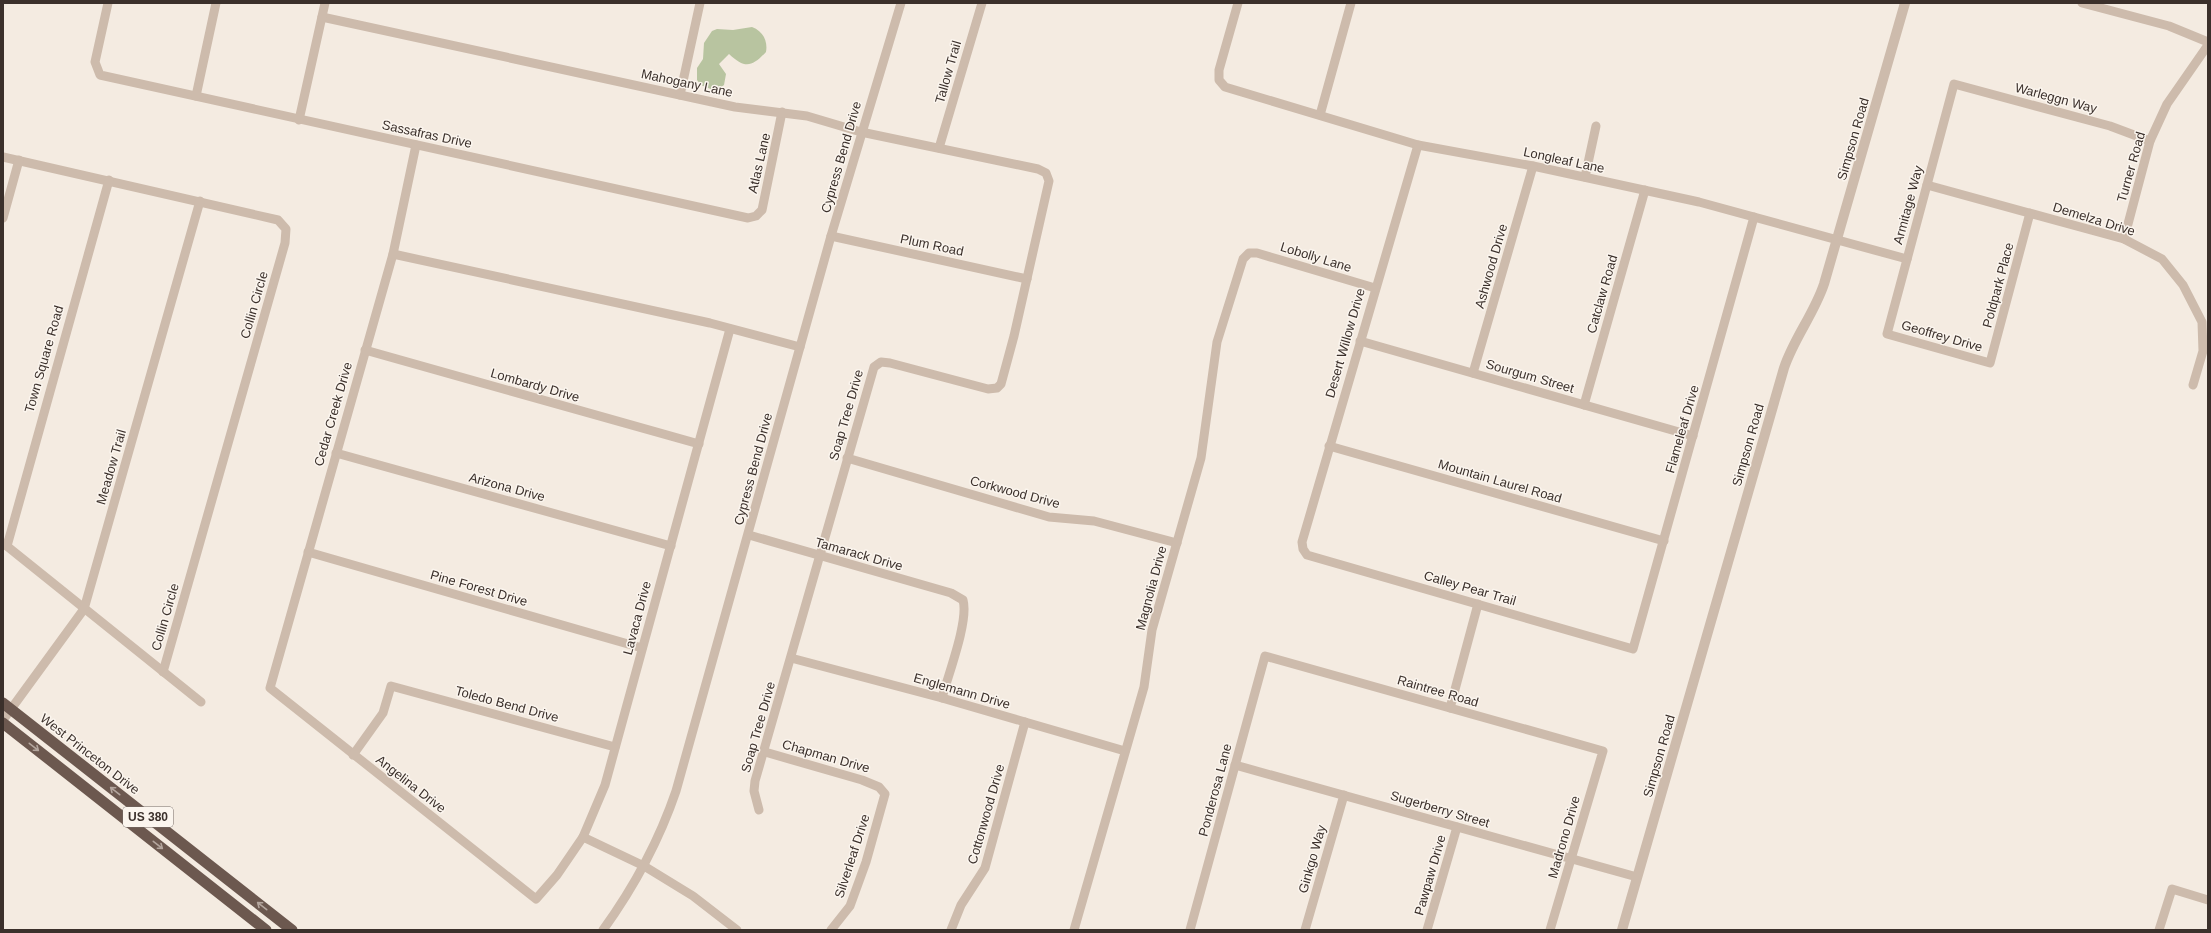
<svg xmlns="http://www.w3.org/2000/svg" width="2211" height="933" font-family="Arial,sans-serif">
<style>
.green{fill:#b8c4a0}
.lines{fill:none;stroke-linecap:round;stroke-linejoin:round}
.minor{stroke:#cdbbac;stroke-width:9}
.tertiary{stroke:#cdbbac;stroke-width:10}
.trunk{stroke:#6c584f;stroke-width:11}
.oneway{stroke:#b4a69e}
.labels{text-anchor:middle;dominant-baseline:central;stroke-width:3;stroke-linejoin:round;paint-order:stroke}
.shield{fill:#fbf5ee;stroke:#756b66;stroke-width:1}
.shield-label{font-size:12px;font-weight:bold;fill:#3b302b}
.street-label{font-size:13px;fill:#3b302b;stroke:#fbf5ee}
</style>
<rect width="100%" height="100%" fill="#f4ebe1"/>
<path class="green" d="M752,27C763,31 768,41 766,52C752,67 745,69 729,54L719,64L726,74L724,85L717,90H713L701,85L697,80V68L703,59L704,43L712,31L717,29L733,30Z"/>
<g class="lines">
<g class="minor">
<polyline points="108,3 95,62 100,75 748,218 756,216 762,210 782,112"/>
<polyline points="1238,3 1219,70 1219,80 1225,87 1418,145 1533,166 1699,202 1907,259"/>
<polyline points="2082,3 2169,26 2208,42"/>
<polyline points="322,17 735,107 807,116 861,132 1038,169 1046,173 1049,181 1014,336 1001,384 997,388 988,389 890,363 881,362 874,367 755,781 754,791 759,810"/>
<polyline points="680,95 700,3"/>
<polyline points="196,96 216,3"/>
<polyline points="1320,115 1351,3"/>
<polyline points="299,120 325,3"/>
<polyline points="416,145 393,254 270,688 536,899 557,875 583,837 605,785 730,329"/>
<polyline points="1418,145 1302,542 1303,549 1307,555 1633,649 1754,217"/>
<polyline points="939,148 982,3"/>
<polyline points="3,157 278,220 286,229 285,243 163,672"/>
<polyline points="1585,177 1596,126"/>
<polyline points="1927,185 2124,239 2162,259 2183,285 2202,322 2203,351 2193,385"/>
<polyline points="2030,213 1990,363 1887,334 1954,84 2110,126 2150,141"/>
<polyline points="3,218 19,160"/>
<polyline points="831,236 1027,279"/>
<polyline points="2124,239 2150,141 2167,104 2208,45"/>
<polyline points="393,254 710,323 800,347"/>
<polyline points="1360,341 1693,436"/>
<polyline points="365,350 699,444"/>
<polyline points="1473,373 1533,166"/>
<polyline points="1584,405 1645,190"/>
<polyline points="1329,446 1664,541"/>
<polyline points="336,453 671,546"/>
<polyline points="847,458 1049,517 1094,521 1177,543"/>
<path d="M749,535L951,593L963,600C969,621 948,675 942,698"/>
<polyline points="3,543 201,702"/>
<polyline points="7,546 109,180"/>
<polyline points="308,552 642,648"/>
<polyline points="791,658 942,698 1125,751"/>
<polyline points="1450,708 1478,604"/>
<polyline points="3,720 84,609 200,201"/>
<polyline points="765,752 862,780 879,787 885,794 866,862 850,906 831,930"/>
<polyline points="353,755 383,713 391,686 615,747"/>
<polyline points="1235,765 1637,877"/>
<polyline points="583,837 644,866 693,896 737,930"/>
<path d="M603,930C634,887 659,841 676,791L831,236L901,3"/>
<polyline points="951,930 961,905 985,868 1025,722"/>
<polyline points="1074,930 1144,687 1152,630 1201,458 1217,342 1243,259 1249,253 1257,253 1375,288"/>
<polyline points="1190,930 1265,656 1603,751 1550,930"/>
<polyline points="1305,930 1344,795"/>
<polyline points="1427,930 1457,827"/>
<polyline points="2159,930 2172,889 2208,900"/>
</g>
<path class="tertiary" d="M1622,930L1784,368C1794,338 1814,314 1824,284L1905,3"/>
<g class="trunk">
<polyline points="3,703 292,930"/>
<polyline points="3,723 266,930"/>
</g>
</g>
<defs><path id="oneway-shaft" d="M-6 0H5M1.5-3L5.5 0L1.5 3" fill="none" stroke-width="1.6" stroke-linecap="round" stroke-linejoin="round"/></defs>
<g class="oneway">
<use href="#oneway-shaft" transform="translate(34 747) rotate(38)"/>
<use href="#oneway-shaft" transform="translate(115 791) rotate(-142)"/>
<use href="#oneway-shaft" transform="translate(158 845) rotate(38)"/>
<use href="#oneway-shaft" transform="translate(262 906) rotate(-142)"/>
</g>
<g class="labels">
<rect class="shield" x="123" y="807" width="50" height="20" rx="3"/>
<g class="shield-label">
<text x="148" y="817">US 380</text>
</g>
<g class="street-label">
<text transform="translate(948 72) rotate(-74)">Tallow Trail</text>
<text transform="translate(687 83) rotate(12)">Mahogany Lane</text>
<text transform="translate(2056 98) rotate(15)">Warleggn Way</text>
<text transform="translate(427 134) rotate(12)">Sassafras Drive</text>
<text transform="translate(1853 139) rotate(-74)">Simpson Road</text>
<text transform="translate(841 157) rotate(-74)">Cypress Bend Drive</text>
<text transform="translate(1564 160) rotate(12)">Longleaf Lane</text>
<text transform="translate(759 163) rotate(-77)">Atlas Lane</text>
<text transform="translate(2131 167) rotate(-74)">Turner Road</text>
<text transform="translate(1908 205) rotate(-75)">Armitage Way</text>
<text transform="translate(2094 219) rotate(17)">Demelza Drive</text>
<text transform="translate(932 245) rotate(12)">Plum Road</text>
<text transform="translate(1316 257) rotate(17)">Lobolly Lane</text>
<text transform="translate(1491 266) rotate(-74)">Ashwood Drive</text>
<text transform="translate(1998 285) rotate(-75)">Poldpark Place</text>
<text transform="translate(1602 294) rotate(-74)">Catclaw Road</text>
<text transform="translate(254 305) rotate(-74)">Collin Circle</text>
<text transform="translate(1942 336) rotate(16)">Geoffrey Drive</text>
<text transform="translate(1345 343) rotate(-74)">Desert Willow Drive</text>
<text transform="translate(44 359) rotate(-74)">Town Square Road</text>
<text transform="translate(1530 376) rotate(16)">Sourgum Street</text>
<text transform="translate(535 385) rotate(16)">Lombardy Drive</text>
<text transform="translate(333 414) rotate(-74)">Cedar Creek Drive</text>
<text transform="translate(846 415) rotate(-74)">Soap Tree Drive</text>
<text transform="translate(1682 429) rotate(-74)">Flameleaf Drive</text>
<text transform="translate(1748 445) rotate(-74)">Simpson Road</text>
<text transform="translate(111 467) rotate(-74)">Meadow Trail</text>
<text transform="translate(753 469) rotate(-75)">Cypress Bend Drive</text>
<text transform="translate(1500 481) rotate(16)">Mountain Laurel Road</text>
<text transform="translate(507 487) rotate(15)">Arizona Drive</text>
<text transform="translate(1015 492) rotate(15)">Corkwood Drive</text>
<text transform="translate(859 554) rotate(16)">Tamarack Drive</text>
<text transform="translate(479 588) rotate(16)">Pine Forest Drive</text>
<text transform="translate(1151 588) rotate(-75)">Magnolia Drive</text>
<text transform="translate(1470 588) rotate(16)">Calley Pear Trail</text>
<text transform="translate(165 617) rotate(-74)">Collin Circle</text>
<text transform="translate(637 618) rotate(-75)">Lavaca Drive</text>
<text transform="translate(962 691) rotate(16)">Englemann Drive</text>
<text transform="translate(1438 691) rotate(16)">Raintree Road</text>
<text transform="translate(507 704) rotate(15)">Toledo Bend Drive</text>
<text transform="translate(758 727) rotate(-74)">Soap Tree Drive</text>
<text transform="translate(90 754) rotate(38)">West Princeton Drive</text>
<text transform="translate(826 756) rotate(16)">Chapman Drive</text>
<text transform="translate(1659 756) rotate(-74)">Simpson Road</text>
<text transform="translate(411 784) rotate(38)">Angelina Drive</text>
<text transform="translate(1215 790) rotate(-75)">Ponderosa Lane</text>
<text transform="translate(1440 809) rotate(16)">Sugerberry Street</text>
<text transform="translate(986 814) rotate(-74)">Cottonwood Drive</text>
<text transform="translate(1564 837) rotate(-74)">Madrono Drive</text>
<text transform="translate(852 856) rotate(-72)">Silverleaf Drive</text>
<text transform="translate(1312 859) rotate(-74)">Ginkgo Way</text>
<text transform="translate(1430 875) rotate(-74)">Pawpaw Drive</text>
</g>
</g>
<rect width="2211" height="933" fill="none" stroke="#3b302b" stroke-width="8"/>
</svg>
